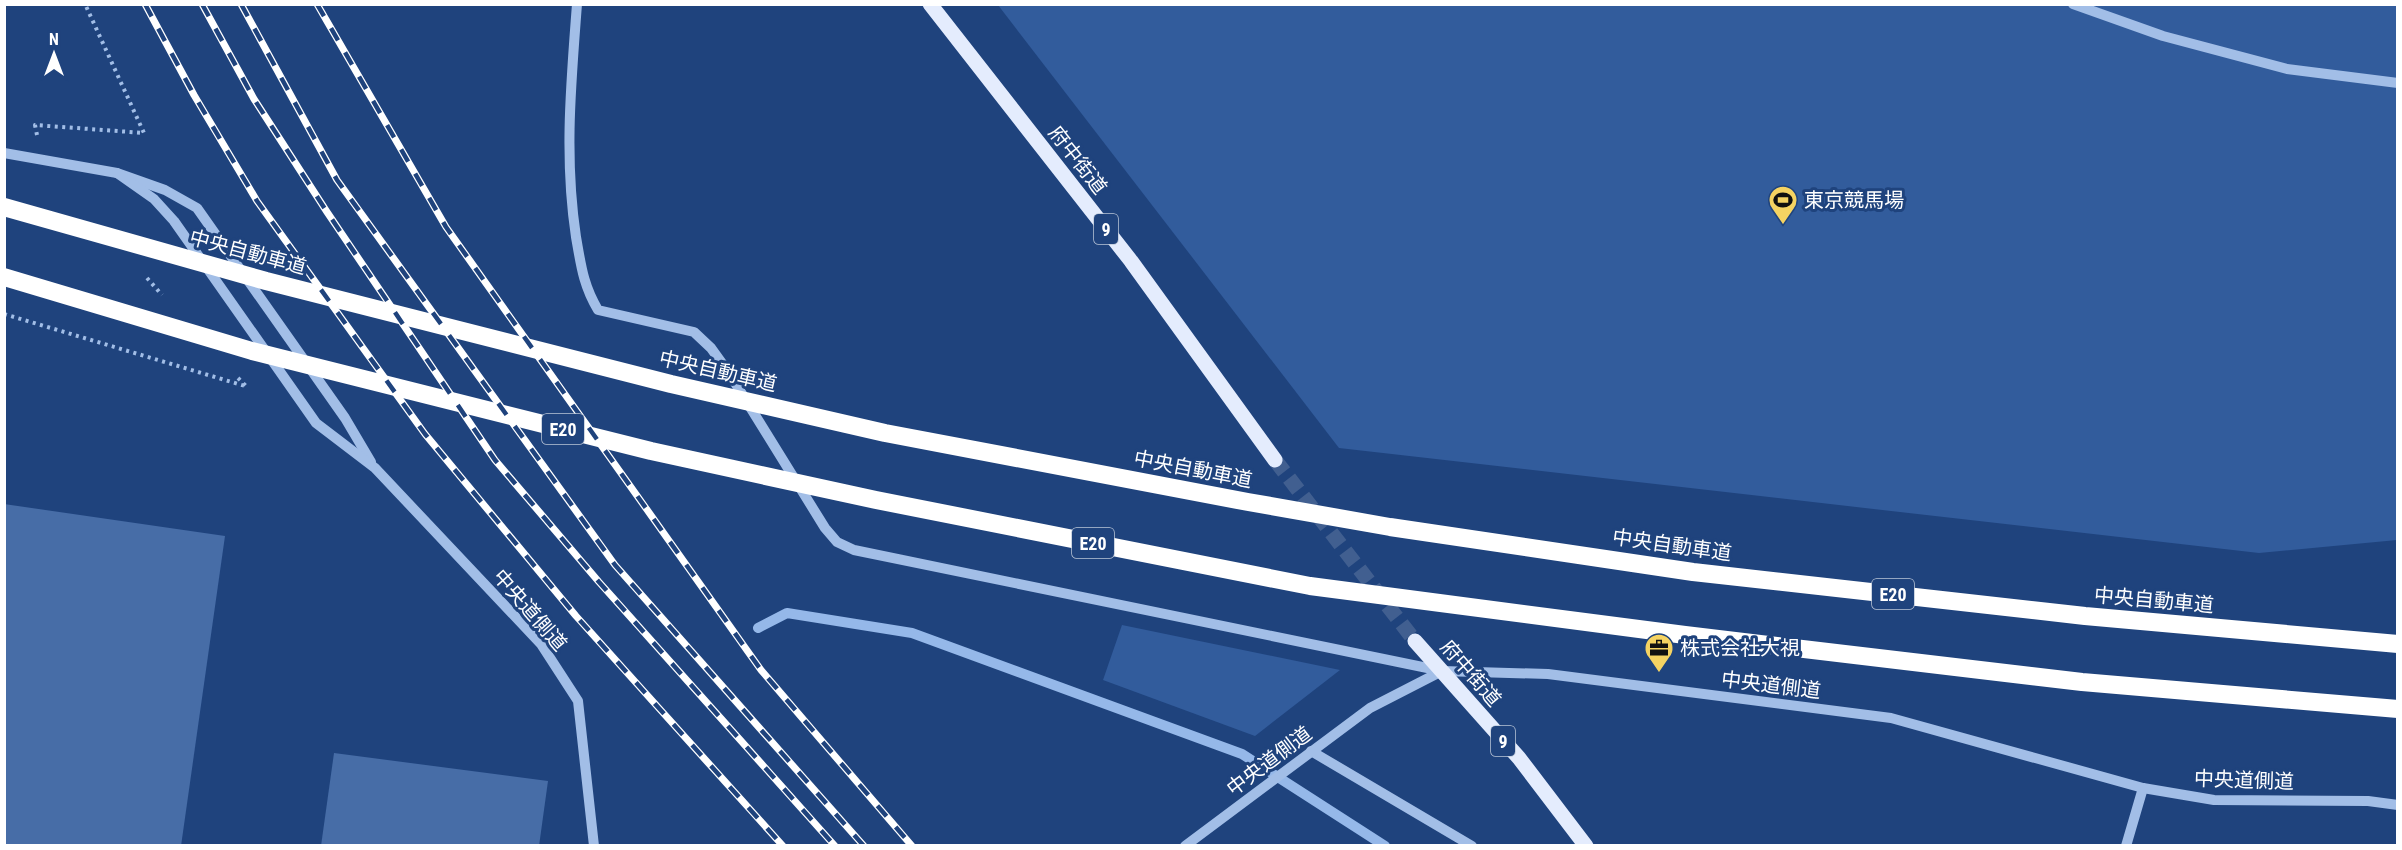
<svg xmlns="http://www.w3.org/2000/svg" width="2402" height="850" font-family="'Roboto Condensed','Noto Sans JP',sans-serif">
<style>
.green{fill:#325c9c}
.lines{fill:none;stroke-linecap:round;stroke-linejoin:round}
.stream{stroke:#95b8e9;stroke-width:10}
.building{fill:#476da7}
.major-tunnel{stroke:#415f90;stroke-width:15;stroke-dasharray:15 8;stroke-linecap:butt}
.path{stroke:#a2bee7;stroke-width:4;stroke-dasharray:3 4.5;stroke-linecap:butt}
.minor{stroke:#a2bee7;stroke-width:10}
.major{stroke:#e4ecfd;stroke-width:15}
.highway{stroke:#fff;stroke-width:18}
.rail-casing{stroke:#fff;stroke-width:7}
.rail{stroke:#1f437d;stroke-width:4.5;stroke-dasharray:14;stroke-linecap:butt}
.labels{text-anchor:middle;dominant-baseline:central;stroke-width:6;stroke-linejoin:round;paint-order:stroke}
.shield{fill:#1f437d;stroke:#bcc7d8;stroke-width:1.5}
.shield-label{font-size:18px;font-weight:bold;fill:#fff}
.street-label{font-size:20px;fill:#fff;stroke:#1f437d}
.poi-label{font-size:20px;fill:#fff;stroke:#1f437d;text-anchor:start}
</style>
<rect width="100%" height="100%" fill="#1f437d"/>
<g class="green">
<polygon points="998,5 2397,5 2397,540 2259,553 1339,448"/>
<polygon points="1122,625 1340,670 1255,736 1103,680"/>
</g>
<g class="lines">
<polyline class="stream" points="758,628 787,613 912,633 1242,754 1385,846"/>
</g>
<g class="building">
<polygon points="4,504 225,536 181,846 4,846"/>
<polygon points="334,753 548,781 539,846 321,846"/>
</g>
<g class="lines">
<polyline class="major-tunnel" points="1275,460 1415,641"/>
<g class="path">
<polyline points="37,135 35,125 144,133 85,4"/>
<polyline points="147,278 162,295"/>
<polyline points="4,314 245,386"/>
<polyline points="238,378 246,386"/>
</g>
<g class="minor">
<path d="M577,4C571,84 564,157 576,237C581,265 583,285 598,310L694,332L711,348L729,373L825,528L837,542L854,550L1442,671"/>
<polyline points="2073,4 2163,36 2287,69 2398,83"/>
<polyline points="4,153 117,173 165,190 197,208 345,418 371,462"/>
<polyline points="117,173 154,199 174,221 316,423 375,468 541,644 578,701 594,846"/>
<polyline points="1311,751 1472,846"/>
<polyline points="1185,846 1370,708 1442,671 1548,674 1891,718 2143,788 2214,800 2368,801 2398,805"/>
<polyline points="2126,846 2143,788"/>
</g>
<g class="major">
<polyline points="930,4 1131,261 1275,460"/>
<polyline points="1415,641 1519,758 1586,846"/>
</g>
<g class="highway">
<polyline points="4,207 266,281 671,384 885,433 1248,502 1390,527 1693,572 2085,616 2398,644"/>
<polyline points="4,277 252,351 651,451 876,500 1310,586 1685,635 2082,682 2398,709"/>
</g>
<g class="rail-casing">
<g id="rail">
<polyline points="145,4 194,95 257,201 425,434 576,616 783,846"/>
<polyline points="202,4 254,99 327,212 495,460 599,582 835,846"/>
<polyline points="241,4 337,180 615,565 864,846"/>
<polyline points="317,4 446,227 761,670 912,846"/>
</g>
</g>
<use href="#rail" class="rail"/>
</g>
<defs>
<g id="stadium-pin" transform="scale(1.5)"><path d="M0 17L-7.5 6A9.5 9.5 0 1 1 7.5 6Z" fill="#f5d362" stroke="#1f437d"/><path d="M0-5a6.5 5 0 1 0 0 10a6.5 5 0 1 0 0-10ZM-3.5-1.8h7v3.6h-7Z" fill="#111"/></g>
<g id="office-pin" transform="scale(1.5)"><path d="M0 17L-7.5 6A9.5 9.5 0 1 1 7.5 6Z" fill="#f5d362" stroke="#1f437d"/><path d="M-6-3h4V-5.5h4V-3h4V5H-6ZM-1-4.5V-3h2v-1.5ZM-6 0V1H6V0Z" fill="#111"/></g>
</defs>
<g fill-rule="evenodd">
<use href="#stadium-pin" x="1783" y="200"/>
<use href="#office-pin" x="1659" y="648"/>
</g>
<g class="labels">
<g class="shield">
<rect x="1094" y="214" width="24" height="30" rx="4.5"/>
<rect x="542" y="414" width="42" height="30" rx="4.5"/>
<rect x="1072" y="528" width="42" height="30" rx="4.5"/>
<rect x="1872" y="579" width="42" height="30" rx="4.5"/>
<rect x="1491" y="726" width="24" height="30" rx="4.5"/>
</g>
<g class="shield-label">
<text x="1106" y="229">9</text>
<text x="563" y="429">E20</text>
<text x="1093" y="543">E20</text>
<text x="1893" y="594">E20</text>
<text x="1503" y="741">9</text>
</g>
<g class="street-label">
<text transform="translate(1078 160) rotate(52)">府中街道</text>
<text transform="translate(248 252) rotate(15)">中央自動車道</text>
<text transform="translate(718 371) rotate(13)">中央自動車道</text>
<text transform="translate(1193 469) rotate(11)">中央自動車道</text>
<text transform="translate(1672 545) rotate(8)">中央自動車道</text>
<text transform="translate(2154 600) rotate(5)">中央自動車道</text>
<text transform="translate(530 610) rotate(49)">中央道側道</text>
<text transform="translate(1471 673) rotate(49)">府中街道</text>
<text transform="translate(1771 685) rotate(7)">中央道側道</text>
<text transform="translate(1269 761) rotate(-37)">中央道側道</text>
<text transform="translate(2244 780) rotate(2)">中央道側道</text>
</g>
<g class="poi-label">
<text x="1804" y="200">東京競馬場</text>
<text x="1680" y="648">株式会社大視</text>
</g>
</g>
<rect width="2402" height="850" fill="none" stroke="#ffffff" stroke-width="12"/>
<g transform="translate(54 54)" stroke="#1f437d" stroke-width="4.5" paint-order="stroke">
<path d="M0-4.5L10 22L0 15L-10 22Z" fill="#ffffff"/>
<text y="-9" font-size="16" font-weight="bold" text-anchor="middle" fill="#ffffff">N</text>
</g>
</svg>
